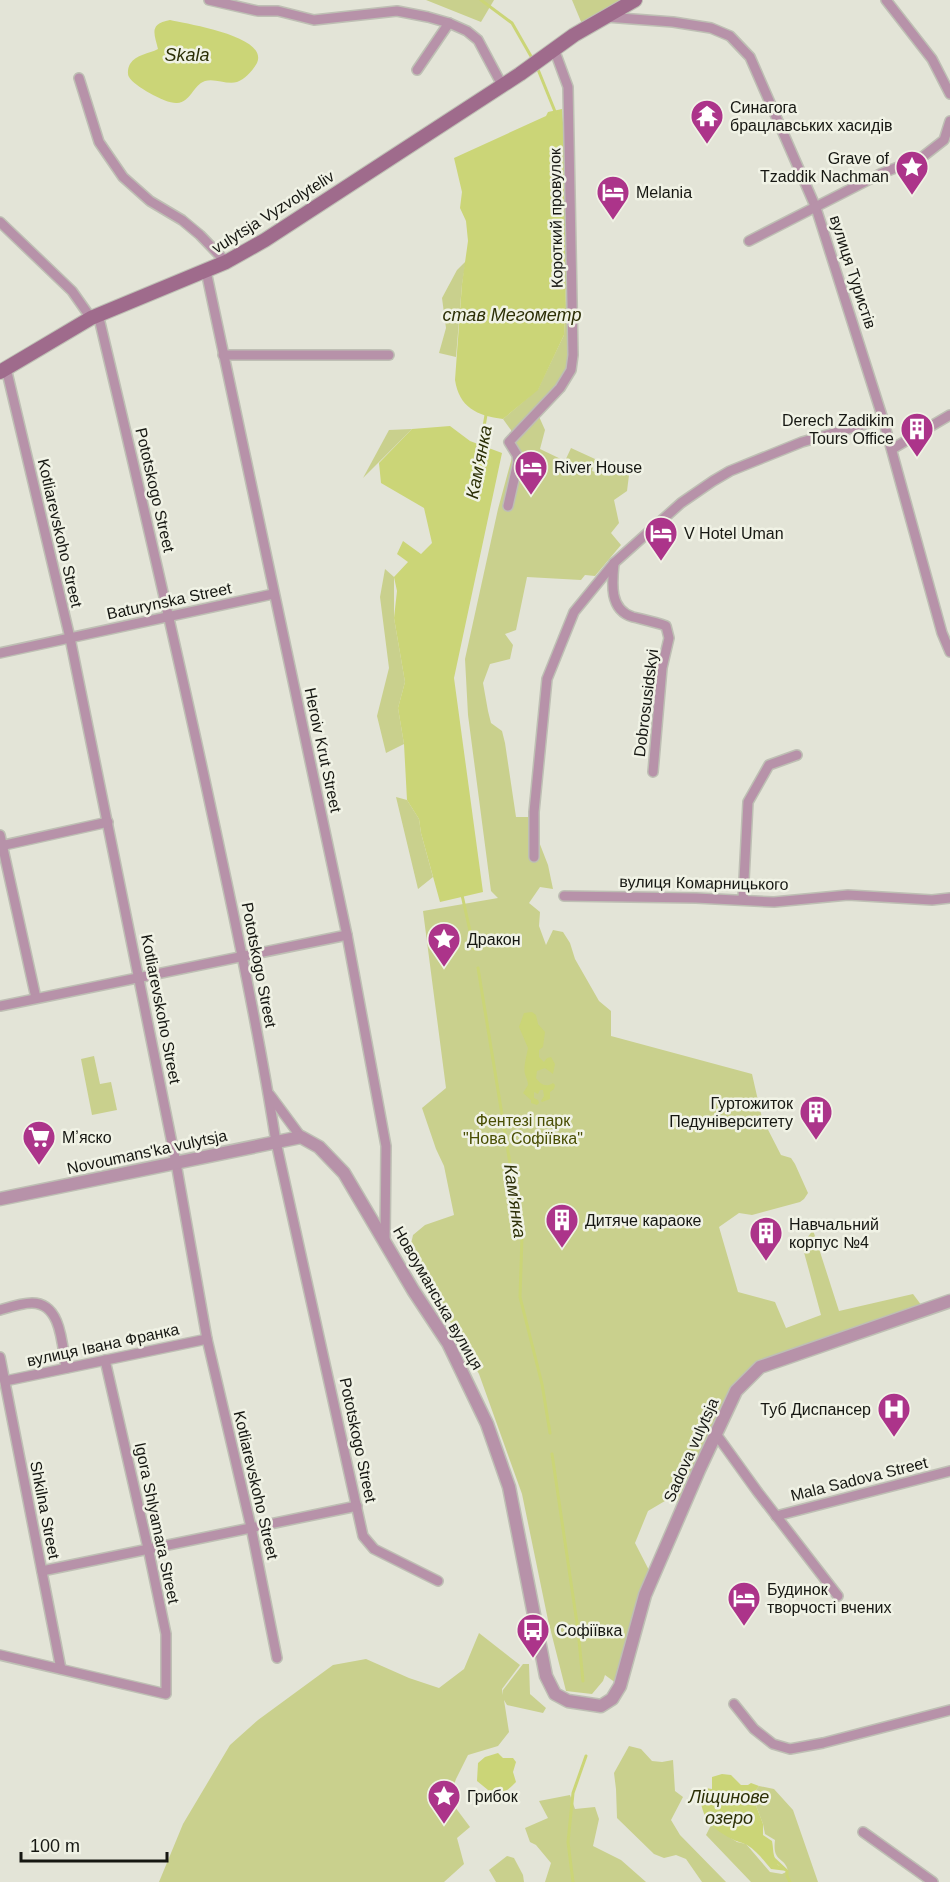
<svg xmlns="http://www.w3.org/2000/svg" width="950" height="1882" font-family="Helvetica,sans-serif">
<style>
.green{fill:#c9d08d}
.water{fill:#cbd577}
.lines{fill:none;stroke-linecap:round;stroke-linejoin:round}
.stream{stroke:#cbd577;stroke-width:3}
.minor-casing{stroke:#bebfb4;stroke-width:12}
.tertiary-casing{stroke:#bebfb4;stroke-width:15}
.secondary-casing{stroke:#bebfb4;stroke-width:16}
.minor{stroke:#b792a9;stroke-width:9}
.tertiary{stroke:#b792a9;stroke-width:12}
.secondary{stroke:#9f6b8c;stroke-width:14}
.labels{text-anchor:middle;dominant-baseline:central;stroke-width:5;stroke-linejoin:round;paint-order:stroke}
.poi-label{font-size:16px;fill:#161712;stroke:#f0f2e5;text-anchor:start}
.street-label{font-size:16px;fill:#161712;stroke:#f0f2e5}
.park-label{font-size:16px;fill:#494e03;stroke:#f0f2e5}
.water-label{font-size:18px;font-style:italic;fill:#2c2f06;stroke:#f0f2e5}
</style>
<rect width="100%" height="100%" fill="#e3e4d7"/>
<g class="green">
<polygon points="426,0 494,0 481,22"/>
<polygon points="572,0 637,0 582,24"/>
<polygon points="466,261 462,284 456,357 439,353 446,328 442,298 457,270"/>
<polygon points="566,276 573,277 571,370 537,412 545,430 540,449 565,461 571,448 595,459 592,471 609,476 620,469 629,475 627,491 614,500 619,523 611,533 621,545 595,576 585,575 581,580 527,577 516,630 505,634 513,645 510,659 490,664 483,683 488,711 491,723 502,731 505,743 516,817 534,817 534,829 548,865 553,889 540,887 529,903 540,912 539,926 546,945 553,930 563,932 570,943 575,959 599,1001 611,1011 611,1036 752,1074 762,1118 781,1155 791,1158 795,1164 808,1193 804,1199 800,1202 752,1215 739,1213 719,1227 738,1292 775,1302 786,1328 821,1315 802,1245 813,1230 839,1311 913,1294 925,1310 760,1367 736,1391 683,1507 670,1498 648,1511 635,1543 653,1578 620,1686 605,1675 603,1681 592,1694 566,1691 548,1620 522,1494 479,1374 410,1249 413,1235 425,1225 454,1215 444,1166 436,1149 422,1108 446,1088 423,911 498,898 491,891 468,715 465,659 498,509 514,450 511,430 503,419 538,389 564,335"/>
<polygon points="412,429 363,478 389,430"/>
<polygon points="385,569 394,577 394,618 405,682 398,708 404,744 386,753 377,716 389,668 380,597"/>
<polygon points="396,797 407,800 419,819 421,833 433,877 418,889"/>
<polygon points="94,1056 100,1084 111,1082 117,1110 92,1115 81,1059"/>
<polygon points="479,1633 520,1665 502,1689 503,1695 503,1690 523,1664 529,1664 530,1694 546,1708 543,1713 507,1705 504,1700 509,1732 498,1746 468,1755 456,1779 449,1799 470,1827 457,1838 464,1864 444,1882 159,1882 183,1824 230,1745 258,1720 333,1665 366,1659 409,1678 439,1688 464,1669"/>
<polygon points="629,1746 641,1749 652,1761 662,1762 673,1760 675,1791 683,1797 671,1820 680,1835 726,1882 702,1882 686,1859 676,1855 664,1858 654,1854 617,1818 616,1789 614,1773"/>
<path d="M759,1786L774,1789L793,1810L818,1882H751L706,1835L711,1825L737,1842L746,1844L770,1872L782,1874L788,1871C785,1856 772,1863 775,1840L765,1834L763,1824L752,1795Z"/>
<polygon points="570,1795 575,1809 595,1807 599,1819 593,1846 621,1860 646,1882 545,1882 551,1863 536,1845 530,1842 525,1828 548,1818 539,1801"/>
<polygon points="507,1856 514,1858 523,1875 524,1882 496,1882 489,1870"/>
</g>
<g class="water">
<path d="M170,20C187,24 269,36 257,63C253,70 245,79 237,82C227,85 215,78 205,81C193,85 191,102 177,103C166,104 134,86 129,77C127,74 128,67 130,64C136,54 149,54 158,49C154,33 149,24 170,20Z"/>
<path d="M562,109L565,150L566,276L564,335L538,390L503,419C477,416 459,407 455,380L462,284L468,241L466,221L460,208L462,192L454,158L546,116L548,112Z"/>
<polygon points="450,426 470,441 502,453 454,678 483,892 440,902 421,833 419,819 407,800 404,744 398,708 405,682 394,618 397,591 394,577 408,562 397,554 403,541 421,554 432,543 424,508 381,483 379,463 412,429"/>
<path d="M532,1012L536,1015L538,1024L545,1032L543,1047L539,1050V1057L544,1062L547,1058L551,1057L555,1064L553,1074L545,1068L537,1071L536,1078C540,1084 546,1088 553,1083L555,1085L554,1089L550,1092V1099L542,1102L541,1101L544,1096L543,1090H540L538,1094L534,1092V1098L538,1100L539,1103L537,1105L531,1103V1100L523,1093L528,1085C528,1081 526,1078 525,1074C523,1068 527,1054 528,1048L519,1027L524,1013Z"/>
<path d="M498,1753L503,1758H513L516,1762L513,1772L516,1782C511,1787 507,1791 501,1793L488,1790L477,1781L478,1763L485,1757Z"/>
<path d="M722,1774L731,1775L741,1785H748L751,1783L759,1786L752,1795L763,1824V1835L772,1841C774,1852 772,1853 778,1865L785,1868L787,1871L771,1869C764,1861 757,1851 747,1845C744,1843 738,1842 734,1840C712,1829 701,1819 700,1793L706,1788L712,1789V1777Z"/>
</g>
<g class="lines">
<g class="stream">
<polyline points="481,0 512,23 532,58"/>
<polyline points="537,67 556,114"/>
<polyline points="480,449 486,415"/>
<polyline points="462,895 474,949"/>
<polyline points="478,968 522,1237 520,1297 542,1384 550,1433"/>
<polyline points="552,1454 578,1630 583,1681"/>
<polyline points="773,1858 787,1871 787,1876 790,1882"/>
<polyline points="573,1882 568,1842 573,1793 586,1756"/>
</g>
<g class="minor-casing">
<g id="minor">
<polyline points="209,0 258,11 278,11 314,20 397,11 428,17 449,23 467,31 478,40 502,85"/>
<polyline points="886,0 932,59 950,94"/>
<polyline points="606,17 673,22 711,28 730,36 750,57 816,208 883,419 942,633 950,652"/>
<polyline points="417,70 449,23"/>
<polyline points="79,78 99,142 123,177 150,201 182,220 200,235 226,262"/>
<polyline points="0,222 72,291 91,318"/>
<polyline points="749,241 880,174 921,158 944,140 950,121"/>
<polyline points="206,271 347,935 386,1146 385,1239"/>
<path d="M98,314C138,482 177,649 213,818C236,925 259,1033 276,1142L363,1536L374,1549L438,1581"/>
<polyline points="223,355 389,355"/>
<polyline points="6,368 70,638 176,1163 207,1339 251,1527 277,1658"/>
<polyline points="892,449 950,415"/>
<polyline points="508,506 518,462 517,455 509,442 560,388 571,370 573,355 568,87 554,49"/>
<path d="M614,563C612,583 609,610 633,617C645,620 655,622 666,626L669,638L662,668L653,772"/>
<polyline points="0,653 273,594"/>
<polyline points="0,835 36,998"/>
<polyline points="0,846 108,822"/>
<polyline points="534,857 534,812 547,679 574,612 614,563 681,503 713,481 730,471 802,442 883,419"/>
<polyline points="564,896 696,898 774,902 848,895 932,900 950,898"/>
<polyline points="743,899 748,802 769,765 797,755"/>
<polyline points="0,1006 347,935"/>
<polyline points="270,1095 301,1137"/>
<path d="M0,1310C10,1307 22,1303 32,1303C62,1303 62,1346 66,1368"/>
<polyline points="0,1357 61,1669"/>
<polyline points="5,1381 207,1339"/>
<polyline points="716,1434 757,1491 838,1596"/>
<polyline points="776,1516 950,1471"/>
<polyline points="42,1571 357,1506"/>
<polyline points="0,1655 166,1694 166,1634 148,1548 105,1360"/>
<polyline points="734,1704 754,1729 773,1744 790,1749 823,1743 950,1710"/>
<polyline points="863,1832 933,1882"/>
</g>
</g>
<g class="tertiary-casing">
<polyline id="tertiary" points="0,1199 301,1137 319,1147 344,1173 413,1290 448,1343 487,1424 509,1487 546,1676 555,1694 568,1701 601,1706 612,1699 620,1686 645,1595 699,1470 736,1391 760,1367 950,1301"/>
</g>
<g class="secondary-casing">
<polyline id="secondary" points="0,372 91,318 226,262 265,240 520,74 574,35 635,0"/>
</g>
<use href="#minor" class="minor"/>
<use href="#tertiary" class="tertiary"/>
<use href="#secondary" class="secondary"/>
</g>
<defs>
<g id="temple-pin" transform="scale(1.725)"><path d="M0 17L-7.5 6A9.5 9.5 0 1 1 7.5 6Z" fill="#ac348a" stroke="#f0f2e5"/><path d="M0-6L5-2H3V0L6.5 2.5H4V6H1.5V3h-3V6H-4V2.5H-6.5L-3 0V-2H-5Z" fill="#fff"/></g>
<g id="sight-pin" transform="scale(1.725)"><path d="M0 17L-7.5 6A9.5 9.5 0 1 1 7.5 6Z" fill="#ac348a" stroke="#f0f2e5"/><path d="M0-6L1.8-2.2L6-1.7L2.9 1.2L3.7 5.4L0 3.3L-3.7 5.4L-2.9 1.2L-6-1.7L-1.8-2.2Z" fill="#fff"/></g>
<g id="hotel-pin" transform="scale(1.725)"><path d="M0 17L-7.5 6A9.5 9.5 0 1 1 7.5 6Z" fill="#ac348a" stroke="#f0f2e5"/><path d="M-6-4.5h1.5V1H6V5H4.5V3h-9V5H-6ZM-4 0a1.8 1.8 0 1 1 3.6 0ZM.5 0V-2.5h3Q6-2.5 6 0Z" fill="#fff"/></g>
<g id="building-pin" transform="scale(1.725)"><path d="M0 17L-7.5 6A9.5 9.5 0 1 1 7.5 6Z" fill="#ac348a" stroke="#f0f2e5"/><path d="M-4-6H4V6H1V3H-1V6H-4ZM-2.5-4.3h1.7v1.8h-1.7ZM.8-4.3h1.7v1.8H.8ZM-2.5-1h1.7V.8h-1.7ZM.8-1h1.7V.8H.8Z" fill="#fff"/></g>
<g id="supermarket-pin" transform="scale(1.725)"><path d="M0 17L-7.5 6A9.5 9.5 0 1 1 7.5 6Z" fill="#ac348a" stroke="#f0f2e5"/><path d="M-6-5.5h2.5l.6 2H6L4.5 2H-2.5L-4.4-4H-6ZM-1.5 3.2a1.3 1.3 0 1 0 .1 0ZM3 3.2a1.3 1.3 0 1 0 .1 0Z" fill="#fff"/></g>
<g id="hospital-pin" transform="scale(1.725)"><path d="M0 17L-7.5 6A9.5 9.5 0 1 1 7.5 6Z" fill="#ac348a" stroke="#f0f2e5"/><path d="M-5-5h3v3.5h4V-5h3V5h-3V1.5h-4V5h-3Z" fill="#fff"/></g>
<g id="bus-pin" transform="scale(1.725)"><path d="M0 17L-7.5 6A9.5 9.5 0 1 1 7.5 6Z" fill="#ac348a" stroke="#f0f2e5"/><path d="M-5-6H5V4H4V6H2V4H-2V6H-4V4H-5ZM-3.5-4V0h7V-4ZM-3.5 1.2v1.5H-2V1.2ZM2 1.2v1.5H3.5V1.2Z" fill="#fff"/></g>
</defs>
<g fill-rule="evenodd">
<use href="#temple-pin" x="707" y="116"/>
<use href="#sight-pin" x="912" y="167"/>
<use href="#hotel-pin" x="613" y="192"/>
<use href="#building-pin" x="917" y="429"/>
<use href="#hotel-pin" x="531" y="467"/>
<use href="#hotel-pin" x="661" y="533"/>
<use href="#sight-pin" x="444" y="939"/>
<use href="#building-pin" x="816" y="1112"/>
<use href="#supermarket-pin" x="39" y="1137"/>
<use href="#building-pin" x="562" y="1220"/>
<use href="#building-pin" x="766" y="1233"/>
<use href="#hospital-pin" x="894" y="1409"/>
<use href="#hotel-pin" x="744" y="1598"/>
<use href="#bus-pin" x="533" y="1630"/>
<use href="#sight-pin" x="444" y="1796"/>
</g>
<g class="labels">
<g class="poi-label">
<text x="730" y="107">Синагога<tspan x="730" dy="18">брацлавських хасидів</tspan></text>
<text x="889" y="158" text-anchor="end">Grave of<tspan x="889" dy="18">Tzaddik Nachman</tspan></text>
<text x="636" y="192">Melania</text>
<text x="894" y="420" text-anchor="end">Derech Zadikim<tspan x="894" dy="18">Tours Office</tspan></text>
<text x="554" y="467">River House</text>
<text x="684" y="533">V Hotel Uman</text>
<text x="467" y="939">Дракон</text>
<text x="793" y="1103" text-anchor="end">Гуртожиток<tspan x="793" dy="18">Педуніверситету</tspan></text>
<text x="62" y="1137">Мʼяско</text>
<text x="585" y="1220">Дитяче караоке</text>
<text x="789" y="1224">Навчальний<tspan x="789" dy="18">корпус №4</tspan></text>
<text x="871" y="1409" text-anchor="end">Туб Диспансер</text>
<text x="767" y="1589">Будинок<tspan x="767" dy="18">творчості вчених</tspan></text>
<text x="556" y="1630">Софіївка</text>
<text x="467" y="1796">Грибок</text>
</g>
<g class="street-label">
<text transform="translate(273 212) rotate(-32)">vulytsja Vyzvolyteliv</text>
<text transform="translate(556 218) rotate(-91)">Короткий провулок</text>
<text transform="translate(853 272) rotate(72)">вулиця Туристів</text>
<text transform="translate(155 490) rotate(77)">Pototskogo Street</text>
<text transform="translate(60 533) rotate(77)">Kotliarevskoho Street</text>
<text transform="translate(169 601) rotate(-12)">Baturynska Street</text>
<text transform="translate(646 703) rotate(-83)">Dobrosusidskyi</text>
<text transform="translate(323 750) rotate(78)">Heroiv Krut Street</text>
<text transform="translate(704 883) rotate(1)">вулиця Комарницького</text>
<text transform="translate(259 965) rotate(79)">Pototskogo Street</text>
<text transform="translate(161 1009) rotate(79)">Kotliarevskoho Street</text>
<text transform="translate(147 1152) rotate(-12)">Novoumans'ka vulytsja</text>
<text transform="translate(438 1298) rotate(60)">Новоуманська вулиця</text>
<text transform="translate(103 1345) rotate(-12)">вулиця Івана Франка</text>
<text transform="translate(358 1440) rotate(78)">Pototskogo Street</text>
<text transform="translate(691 1450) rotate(-66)">Sadova vulytsja</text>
<text transform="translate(859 1479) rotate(-14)">Mala Sadova Street</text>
<text transform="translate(256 1485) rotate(77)">Kotliarevskoho Street</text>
<text transform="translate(45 1510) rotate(79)">Shkilna Street</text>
<text transform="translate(157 1523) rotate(78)">Igora Shlyamara Street</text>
</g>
<g class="park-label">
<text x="523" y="1120">Фентезі парк<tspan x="523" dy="18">"Нова Софіївка"</tspan></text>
</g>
<g class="water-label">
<text x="187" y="55">Skala</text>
<text x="512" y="315">став Мегометр</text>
<text transform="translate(479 462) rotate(-79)">Кам'янка</text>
<text transform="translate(515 1201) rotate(82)">Кам'янка</text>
<text x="729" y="1797">Ліщинове<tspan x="729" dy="21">озеро</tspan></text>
</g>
</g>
<path d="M21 1852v9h146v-9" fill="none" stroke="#161712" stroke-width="3"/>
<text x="30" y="1852" font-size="18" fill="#161712" stroke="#f0f2e5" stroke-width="4.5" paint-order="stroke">100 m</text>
</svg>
